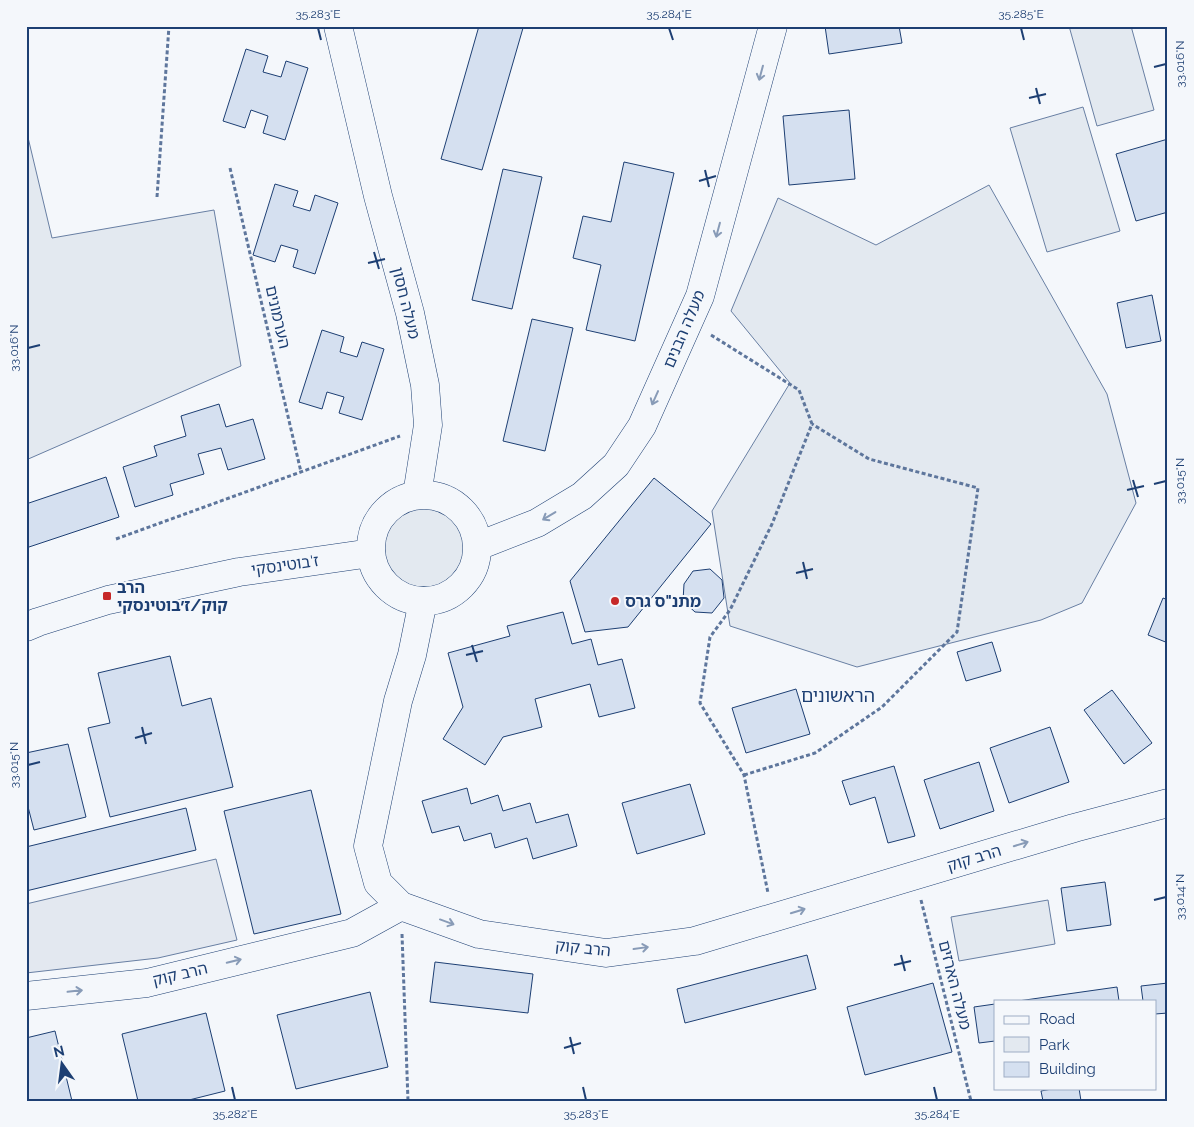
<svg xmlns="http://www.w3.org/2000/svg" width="1194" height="1127" font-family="Raleway,'Noto Sans Hebrew',sans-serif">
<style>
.green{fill:#e3e9f0;stroke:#687fa3}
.parking{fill:#e3e8f0;stroke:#687fa3}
.building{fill:#d5e0f0;stroke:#1d3f73}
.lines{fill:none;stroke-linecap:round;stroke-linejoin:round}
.minor-casing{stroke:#1d3f73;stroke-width:29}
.path{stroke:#5e769c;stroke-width:3;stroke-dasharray:4 2.5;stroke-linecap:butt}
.minor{stroke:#f4f7fb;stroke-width:28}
.oneway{stroke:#889bb7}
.ticks{fill:none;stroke:#1d3f73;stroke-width:2}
.poi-dot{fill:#c62828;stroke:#f4f7fb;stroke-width:2}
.labels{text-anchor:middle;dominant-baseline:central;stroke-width:4;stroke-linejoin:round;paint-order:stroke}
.street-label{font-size:16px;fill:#1d3f73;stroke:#f4f7fb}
.poi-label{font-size:16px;font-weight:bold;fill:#1d3f73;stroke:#f4f7fb;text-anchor:start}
.neighbourhood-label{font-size:18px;fill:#1d3f73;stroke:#f4f7fb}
.neatline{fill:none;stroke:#1d3f73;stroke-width:2}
.ticks-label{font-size:12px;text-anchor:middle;fill:#1d3f73}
</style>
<rect width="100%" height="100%" fill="#f4f7fb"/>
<g class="green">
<polygon points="1069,26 1131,26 1154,110 1097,126"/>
<polygon points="1083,107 1120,231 1047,252 1010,128"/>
<polygon points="26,129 52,238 214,210 241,366 26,460"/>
<polygon points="989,185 1107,394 1136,503 1082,603 1041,620 857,667 730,626 712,511 790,383 731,311 778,198 876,245"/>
<circle cx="424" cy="547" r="45"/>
<polygon points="1048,900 1055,944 959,961 951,917"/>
</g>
<polygon class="parking" points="216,859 237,940 158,958 26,973 26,904"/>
<g class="building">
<polygon points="479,26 517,26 523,28 482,170 441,159"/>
<polygon points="825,26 899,26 902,43 829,54"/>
<polygon points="246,49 268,56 263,72 281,77 286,61 308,68 285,140 263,133 268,116 251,110 245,128 223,121"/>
<polygon points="849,110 855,179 789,185 783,116"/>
<polygon points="1168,139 1168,212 1136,221 1116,154"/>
<polygon points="624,162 674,173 635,341 586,330 601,265 573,258 583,216 611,222"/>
<polygon points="503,169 542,177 512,309 472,300"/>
<polygon points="275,184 298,191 293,206 310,211 315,195 338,203 315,274 293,267 298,250 281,245 275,262 253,255"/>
<polygon points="1152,295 1161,341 1126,348 1117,303"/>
<polygon points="532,319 573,328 545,451 503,441"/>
<polygon points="322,330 344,337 340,352 357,357 362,342 384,349 362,420 339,413 344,397 327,392 322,409 299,402"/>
<polygon points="219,404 226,427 253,419 265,459 228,470 221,448 198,454 204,474 170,484 173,495 135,507 123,467 157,456 154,446 186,436 181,416"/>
<polygon points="106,477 119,517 26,548 26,504"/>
<polygon points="654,478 711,524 628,627 585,632 570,581"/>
<polygon points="710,569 722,580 724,598 712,613 695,612 683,601 684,584 693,571"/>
<polygon points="1163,598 1168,600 1168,643 1148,635"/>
<polygon points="563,612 572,644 591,639 598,665 622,659 635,708 599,717 590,684 535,699 542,727 503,737 485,765 443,739 463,707 448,653 510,636 507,626"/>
<polygon points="992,642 1001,671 966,681 957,652"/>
<polygon points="170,656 182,706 211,698 233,787 110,817 88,728 110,723 98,673"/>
<polygon points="796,689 810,734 746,753 732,708"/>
<polygon points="1112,690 1152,743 1124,764 1084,710"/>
<polygon points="1050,727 1069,782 1009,803 990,748"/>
<polygon points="68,744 86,817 34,830 26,799 26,753"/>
<polygon points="979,762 994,811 940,829 924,780"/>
<polygon points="894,766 915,836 888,843 875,797 850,805 842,781"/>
<polygon points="690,784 705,834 637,854 622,803"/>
<polygon points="467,788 471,804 498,795 503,811 530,803 536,823 568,814 577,846 533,859 527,838 495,848 491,833 464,841 459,826 432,833 422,801"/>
<polygon points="311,790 341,914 254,934 224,811"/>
<polygon points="186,808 196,850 26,891 26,847"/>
<polygon points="1105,882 1111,925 1067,931 1061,888"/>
<polygon points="807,955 816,989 685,1023 677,989"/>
<polygon points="435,962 533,974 528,1013 430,1002"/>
<polygon points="933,983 952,1052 865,1075 847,1007"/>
<polygon points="1168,983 1168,1013 1155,1014 1155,1001 1143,1001 1141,986"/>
<polygon points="1117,987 1119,1001 1018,1001"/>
<polygon points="370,992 388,1067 296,1089 277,1015"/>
<polygon points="995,1004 995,1041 979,1043 974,1007"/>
<polygon points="206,1013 225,1091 185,1101 138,1101 122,1034"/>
<polygon points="55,1031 72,1101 26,1101 26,1038"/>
<polygon points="1057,1088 1079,1088 1081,1101 1043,1101 1041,1091"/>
</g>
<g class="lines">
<g class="minor-casing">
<g id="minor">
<polyline points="338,26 378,196 410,313 425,385 428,425 417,495"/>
<circle cx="424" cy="548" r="53"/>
<polyline points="478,546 537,523 582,496 616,465 642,426 700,296 773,26"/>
<polyline points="423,601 412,655 398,701 368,846 378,883 401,906 479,934 606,953 695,941 1074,828 1168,803"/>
<polyline points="26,627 38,622 108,600 239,572 371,553"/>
<polyline points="26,996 147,983 352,933 401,906"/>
</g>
</g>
<g class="path">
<polyline points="230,168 301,472"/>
<polyline points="157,197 169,26"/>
<polyline points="711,335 799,390 812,424 772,524 730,610 710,637 700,703 744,775 768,893"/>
<polyline points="116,539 400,436"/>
<polyline points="744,775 815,753 882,707 957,632 978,488 869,459 812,424"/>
<polyline points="921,900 971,1101"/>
<polyline points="402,934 408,1101"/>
</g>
<use href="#minor" class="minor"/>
</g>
<defs><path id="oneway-shaft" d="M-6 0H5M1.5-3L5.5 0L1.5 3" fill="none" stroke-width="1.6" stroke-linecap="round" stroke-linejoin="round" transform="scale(1.25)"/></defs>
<g class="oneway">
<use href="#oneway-shaft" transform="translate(761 73) rotate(105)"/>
<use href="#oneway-shaft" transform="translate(718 230) rotate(105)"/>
<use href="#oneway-shaft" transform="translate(655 398) rotate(114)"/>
<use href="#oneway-shaft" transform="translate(549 516) rotate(149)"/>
<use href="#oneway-shaft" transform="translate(1021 844) rotate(-17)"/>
<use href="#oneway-shaft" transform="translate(798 911) rotate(-17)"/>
<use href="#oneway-shaft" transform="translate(447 922) rotate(20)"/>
<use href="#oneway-shaft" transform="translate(641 948) rotate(-8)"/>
<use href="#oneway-shaft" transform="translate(234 961) rotate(-14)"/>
<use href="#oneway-shaft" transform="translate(75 991) rotate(-6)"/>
</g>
<path class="ticks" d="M318,28L321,40M669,28L673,40M1021,28L1024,40M1154,67L1166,64M1036,88L1040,104M1029,98L1046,94M705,170L709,187M699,181L716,176M374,252L379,269M368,263L385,259M28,348L40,345M1133,480L1138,497M1154,484L1166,481M1127,490L1144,486M803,562L807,579M796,573L813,569M472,645L477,662M466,655L483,651M142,727L146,744M135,738L152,733M28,765L40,762M1154,900L1166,897M901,955L905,971M894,965L911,961M570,1037L574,1054M564,1048L581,1043M232,1087L235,1100M583,1087L586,1100M934,1087L937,1100"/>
<g class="poi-dot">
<rect x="102" y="591" width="10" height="10" rx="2.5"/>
<circle cx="615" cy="601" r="5"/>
</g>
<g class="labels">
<g class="street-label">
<text transform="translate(406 303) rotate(76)">מעלה חסון</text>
<text transform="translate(278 317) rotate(77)">הערמונים</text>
<text transform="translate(684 329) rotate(-67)">מעלה הבנים</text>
<text transform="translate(285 565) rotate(-8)">ז'בוטינסקי</text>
<text transform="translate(974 858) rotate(-17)">הרב קוק</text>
<text transform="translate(583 948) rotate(6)">הרב קוק</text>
<text transform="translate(180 974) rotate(-13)">הרב קוק</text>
<text transform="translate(955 985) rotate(76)">מעלה הארזים</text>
</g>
<g class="poi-label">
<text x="117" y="587">הרב<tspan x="117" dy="18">קוק/ז׳בוטינסקי</tspan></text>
<text x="625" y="601">מתנ"ס גרס</text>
</g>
<g class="neighbourhood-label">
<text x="838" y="695">הראשונים</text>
</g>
</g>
<rect width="1194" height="1127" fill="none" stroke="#f4f7fb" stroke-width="55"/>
<rect x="994" y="1000" width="162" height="90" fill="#f4f7fb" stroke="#9eadc5"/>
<rect x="1004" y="1016" width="25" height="8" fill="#f4f7fb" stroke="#9eadc5"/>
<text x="1039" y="1024" font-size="15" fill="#1d3f73">Road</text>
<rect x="1004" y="1037" width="25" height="15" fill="#e3e9f0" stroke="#9eadc5"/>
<text x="1039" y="1050" font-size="15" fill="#1d3f73">Park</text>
<rect x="1004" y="1062" width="25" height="15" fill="#d5e0f0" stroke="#9eadc5"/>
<text x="1039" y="1074" font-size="15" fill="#1d3f73">Building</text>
<g transform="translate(62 1064) rotate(346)" stroke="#f4f7fb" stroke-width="4" paint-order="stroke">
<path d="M0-4L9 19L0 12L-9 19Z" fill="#1d3f73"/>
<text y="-8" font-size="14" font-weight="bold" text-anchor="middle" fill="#1d3f73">N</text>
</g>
<rect x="28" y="28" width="1138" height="1072" class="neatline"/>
<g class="ticks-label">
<text x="318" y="18">35.283°E</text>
<text x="669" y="18">35.284°E</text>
<text x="1021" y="18">35.285°E</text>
<text transform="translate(1180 64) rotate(-90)" y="4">33.016°N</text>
<text transform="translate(14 348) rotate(-90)" y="4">33.016°N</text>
<text transform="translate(1180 481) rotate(-90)" y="4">33.015°N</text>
<text transform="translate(14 765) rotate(-90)" y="4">33.015°N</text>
<text transform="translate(1180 897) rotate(-90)" y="4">33.014°N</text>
<text x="235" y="1118">35.282°E</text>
<text x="586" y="1118">35.283°E</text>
<text x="937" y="1118">35.284°E</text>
</g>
</svg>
